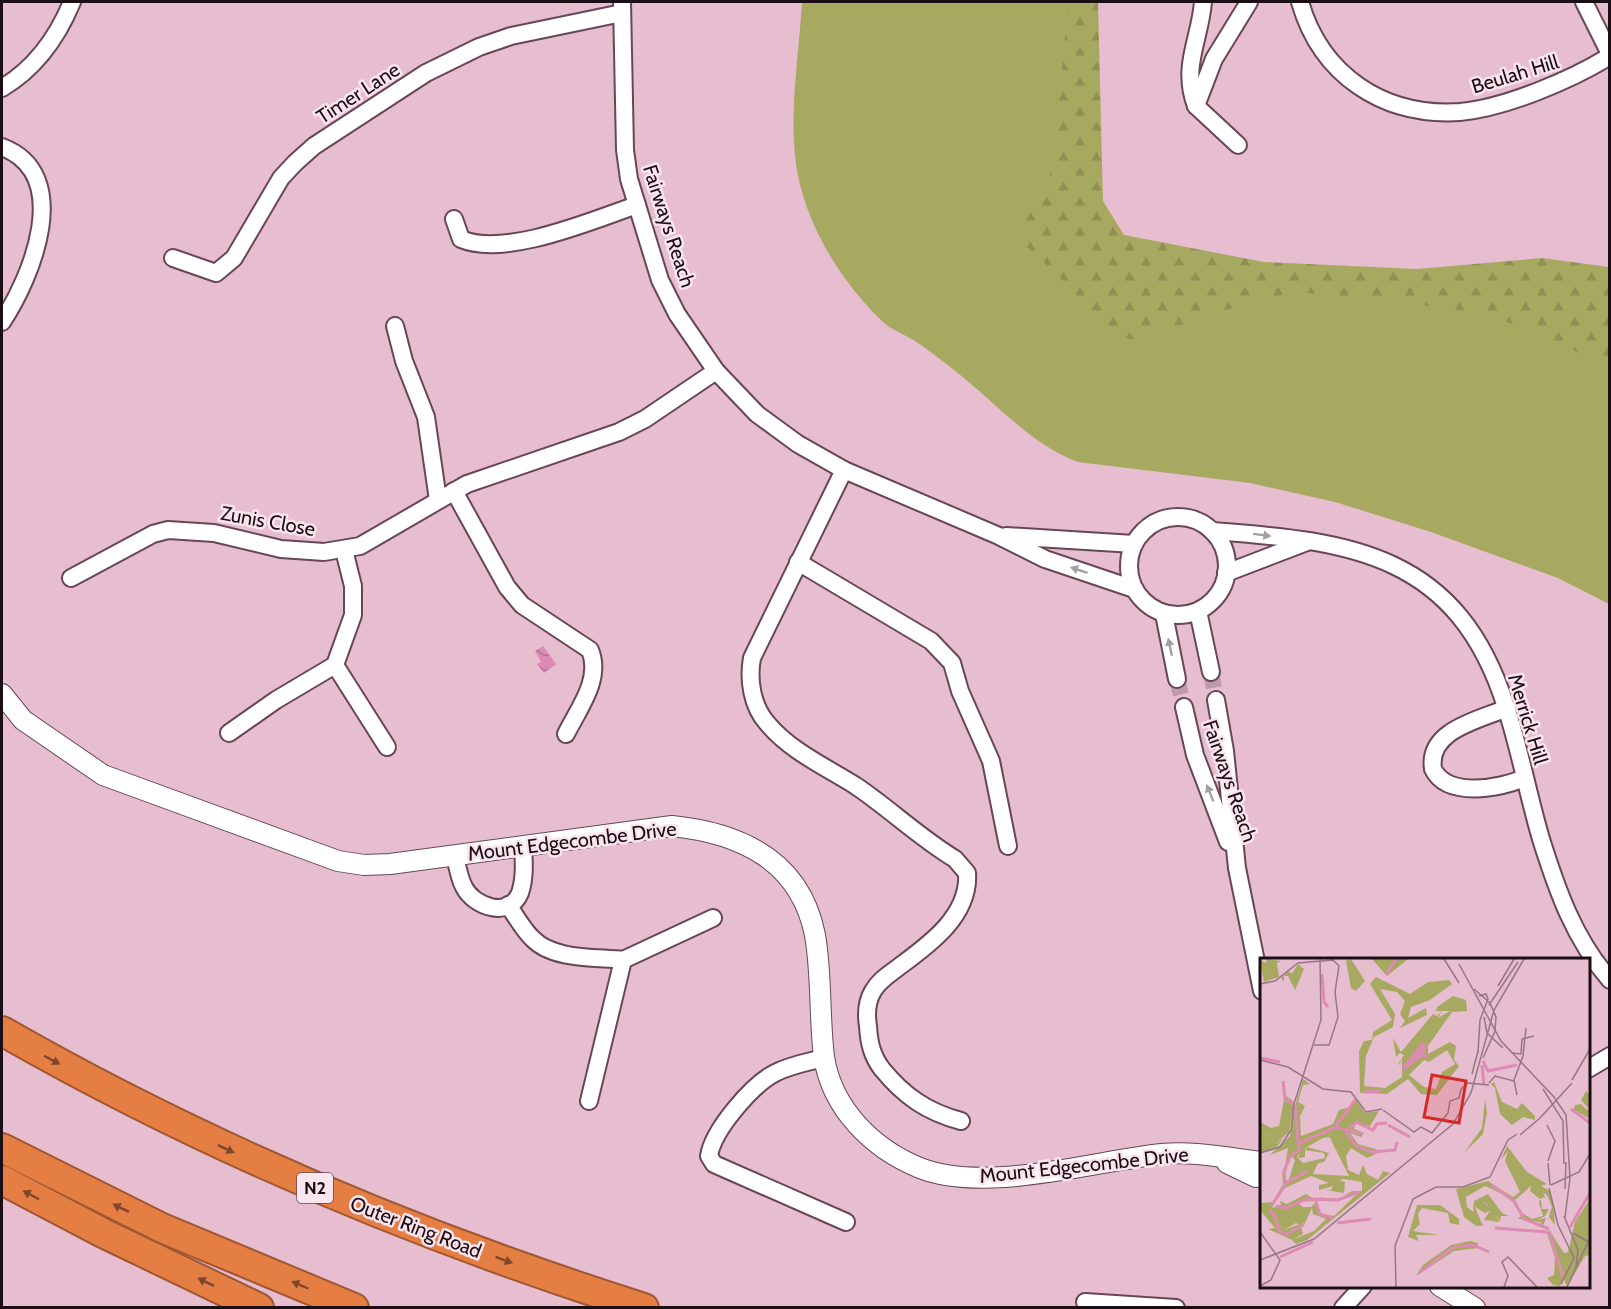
<svg xmlns="http://www.w3.org/2000/svg" width="1611" height="1309" font-family="Cabin,sans-serif">
<style>
.grass{fill:#a8a961}
.forest{fill:url(#forest-firs)}
.water{fill:url(#water-waves)}
.lines{fill:none;stroke-linecap:round;stroke-linejoin:round}
.minor-tunnel{stroke:#be9aab;stroke-width:16;stroke-dasharray:16 8;stroke-linecap:butt}
.minor-casing{stroke:#694657;stroke-width:20}
.tertiary-casing{stroke:#694657;stroke-width:22}
.motorway-casing{stroke:#9e5732;stroke-width:32}
.minor{stroke:#fff;stroke-width:16}
.tertiary{stroke:#fff;stroke-width:20}
.motorway{stroke:#e47e42;stroke-width:28}
.oneway{fill:#a49fa1}
.oneway2{fill:#80462c}
.labels{text-anchor:middle;dominant-baseline:central;stroke-width:5;stroke-linejoin:round;paint-order:stroke}
.shield{fill:#fae4ee;stroke:#5f4e56;stroke-width:1.5}
.shield-label{font-size:18px;font-weight:bold;fill:#1c0e15}
.street-label{font-size:20px;fill:#1c0e15;stroke:#fae4ee}
.inset-river{fill:none;stroke:#de8bb4;stroke-width:3}
.inset-road{fill:none;stroke:#967785;stroke-width:1.5}
.view{fill:#d62828;fill-opacity:0.15;stroke:#d62828;stroke-width:3}
.inset-edge{fill:none;stroke:#1c0e15;stroke-width:3}
</style>
<defs>
<pattern id="forest-firs" width="22" height="20" patternUnits="userSpaceOnUse" patternTransform="scale(1.5)"><rect width="22" height="20" fill="#a8a961"/><path d="M5 1l3.5 6h-7zM16 11l3.5 6h-7z" fill="#909053"/></pattern>
<pattern id="water-waves" width="16" height="10" patternUnits="userSpaceOnUse" patternTransform="scale(1.5)"><rect width="16" height="10" fill="#de8bb4"/><path d="M0 5q4-4 8 0t8 0" fill="none" stroke="#b37091"/></pattern>
</defs>
<rect width="100%" height="100%" fill="#e7bdd0"/>
<path class="grass" d="M802,2H1081L1083,178L1119,262L1609,295V604L1558,578L1431,532L1335,502L1250,483L1078,462C1030,444 994,401 954,370C940,359 925,347 910,338C901,333 890,329 883,322C839,280 801,218 795,156C790,105 799,52 802,2Z"/>
<polygon class="forest" points="1068,2 1098,2 1103,201 1124,235 1264,262 1417,269 1542,258 1609,267 1609,368 1528,328 1466,311 1376,299 1295,292 1210,314 1139,341 1111,334 1069,286 1026,246 1022,229 1053,168"/>
<polygon class="water" points="543,646 556,664 544,673 537,664 541,662 535,651"/>
<g class="lines">
<g class="minor-tunnel">
<polyline points="1211,672 1216,700"/>
<polyline points="1177,679 1184,707"/>
</g>
<g class="minor-casing">
<g id="minor">
<polyline points="622,2 625,150 629,179 660,280 677,314 716,371 757,414 798,444 844,470 999,536 1045,559 1134,589"/>
<path d="M1300,2C1321,75 1383,117 1460,112C1505,108 1571,80 1610,56"/>
<polyline points="1584,2 1610,54"/>
<path d="M2,88C36,68 57,38 72,2"/>
<path d="M1196,106C1181,66 1200,40 1203,2"/>
<polyline points="1238,145 1196,106 1214,59 1249,2"/>
<path d="M2,147C74,174 32,277 2,322"/>
<path d="M454,219L461,239C505,258 593,220 637,205"/>
<polyline points="173,258 216,273 234,258 281,178 295,163 314,146 426,73 479,47 511,36 622,13"/>
<polyline points="395,326 404,361 426,417 438,500"/>
<path d="M844,470L752,658C748,680 752,706 767,723C790,751 826,767 856,786C890,809 920,838 955,859L967,873C970,915 930,944 900,966C890,974 879,980 873,991C867,1001 866,1014 868,1026C869,1043 872,1056 882,1069C904,1096 927,1112 961,1121"/>
<path d="M454,491L507,587L522,605L590,650C602,679 579,708 566,734"/>
<circle cx="1178" cy="566" r="49"/>
<path d="M1212,531C1352,541 1458,554 1506,707C1520,750 1528,795 1541,839C1557,890 1574,939 1610,980"/>
<polyline points="1006,536 1134,544"/>
<polyline points="798,562 931,641 952,663 960,691 991,761 1008,846"/>
<polyline points="1226,573 1307,542"/>
<polyline points="71,578 153,534 168,530 214,533 281,549 324,552 360,546 467,484 619,432 645,419 716,371"/>
<polyline points="1198,611 1211,672"/>
<polyline points="1164,614 1177,679"/>
<polyline points="335,665 387,747"/>
<polyline points="1216,700 1225,751 1237,868 1262,991"/>
<polyline points="1184,707 1195,755 1228,842"/>
<path d="M1507,708C1479,720 1427,730 1433,769C1447,798 1500,789 1524,778"/>
<polyline points="229,733 276,700 335,665 353,615 353,586 344,550"/>
<path d="M455,855C457,865 459,878 464,887C474,907 509,919 520,893C525,878 524,862 523,846"/>
<path d="M508,905C516,916 523,930 533,939C553,960 596,957 623,960"/>
<path d="M824,1058C808,1062 790,1065 775,1073C752,1085 713,1130 709,1156L714,1164L846,1222"/>
<polyline points="1588,1069 1610,1056"/>
<polyline points="589,1101 623,960 713,918"/>
<polyline points="1085,1302 1176,1308"/>
<polyline points="1343,1308 1363,1286"/>
</g>
</g>
<g class="tertiary-casing">
<g id="tertiary">
<path d="M2,694L23,720L103,775L338,861L364,865L390,864L672,826C740,833 800,860 815,935C822,975 819,1016 824,1057C832,1109 873,1149 920,1168C986,1194 1093,1161 1162,1154C1195,1151 1228,1158 1261,1162"/>
<polyline points="1227,1163 1256,1177"/>
<polyline points="1440,1286 1475,1308"/>
</g>
</g>
<g class="motorway-casing">
<g id="motorway">
<path d="M2,1031C206,1148 420,1237 644,1308"/>
<polyline points="2,1148 162,1228 354,1308"/>
<polyline points="2,1180 103,1233 259,1308"/>
</g>
</g>
<use href="#minor" class="minor"/>
<use href="#tertiary" class="tertiary"/>
<use href="#motorway" class="motorway"/>
</g>
<defs><path id="oneway-solid" d="M-6-.8H1V-3.2L6.5 0L1 3.2V.8H-6Z" transform="scale(1.5)"/></defs>
<g class="oneway">
<use href="#oneway-solid" transform="translate(1262 535) rotate(7)"/>
<use href="#oneway-solid" transform="translate(1079 570) rotate(-162)"/>
<use href="#oneway-solid" transform="translate(1170 647) rotate(-102)"/>
<use href="#oneway-solid" transform="translate(1210 793) rotate(-112)"/>
</g>
<g class="oneway2">
<use href="#oneway-solid" transform="translate(52 1060) rotate(28)"/>
<use href="#oneway-solid" transform="translate(226 1149) rotate(25)"/>
<use href="#oneway-solid" transform="translate(31 1195) rotate(-152)"/>
<use href="#oneway-solid" transform="translate(121 1208) rotate(-154)"/>
<use href="#oneway-solid" transform="translate(504 1260) rotate(20)"/>
<use href="#oneway-solid" transform="translate(206 1282) rotate(-154)"/>
<use href="#oneway-solid" transform="translate(300 1285) rotate(-157)"/>
</g>
<g class="labels">
<rect class="shield" x="297" y="1173" width="36" height="30" rx="4.5"/>
<g class="shield-label">
<text x="315" y="1188">N2</text>
</g>
<g class="street-label">
<text transform="translate(1515 74) rotate(-17)">Beulah Hill</text>
<text transform="translate(358 93) rotate(-33)">Timer Lane</text>
<text transform="translate(669 226) rotate(72)">Fairways Reach</text>
<text transform="translate(268 521) rotate(10)">Zunis Close</text>
<text transform="translate(1528 719) rotate(73)">Merrick Hill</text>
<text transform="translate(1230 781) rotate(71)">Fairways Reach</text>
<text transform="translate(572 841) rotate(-7)">Mount Edgecombe Drive</text>
<text transform="translate(1084 1165) rotate(-6)">Mount Edgecombe Drive</text>
<text transform="translate(416 1227) rotate(21)">Outer Ring Road</text>
</g>
</g>
<g transform="translate(1260 958)">
<rect width="330" height="330" fill="#e7bdd0"/>
<path d="M7,1L21,3L17,5L19,19L4,24L0,2L6,5ZM91,1L105,23L96,33L91,30L86,3ZM112,1H148L127,18ZM38,6L44,11L35,32L28,18H24V24L21,20L29,13L32,16ZM116,19L150,36L168,24L189,22L192,26L170,42L151,49L148,60L166,50L167,57L140,70L145,63L140,56L145,43L137,34L120,31L135,56L133,69L114,79L106,98L104,128L125,130L142,119V100L174,62L190,53H176L177,49L193,38L206,42L207,53L192,54L168,88V96L190,84L196,88L194,102L199,108L177,137L161,136L148,121L127,136L100,135L99,93L104,83L112,82L113,74L132,62L110,26ZM187,92L195,106L182,114L176,131L164,129L149,117L164,102L169,104ZM25,137L34,144L29,174L15,186L12,177L0,176V164L11,170L19,168ZM92,170L104,175L101,179L90,175L98,186L122,193L107,200L91,190L86,198L88,212L99,217L103,207L107,216L118,222L123,213L130,215L47,282L36,286L32,282L54,273L66,261L53,256L52,250L43,269L36,265L24,272L17,265L21,277L8,271L15,270L0,252V245L13,244L23,226L22,216L28,208L24,218L28,224L35,202L32,199L38,192H42L37,199L43,205L65,200L64,195L45,192L47,189L69,195L64,204L58,205L53,216L89,218L69,178ZM51,218L69,225L59,227V232L73,228L71,232H66L84,235L85,224L79,222L84,221L102,224V233H92L79,241L55,239L77,243L98,235L74,258L61,256L57,243L51,249L12,250L21,232ZM224,244L229,250L234,247V256L240,264L224,262L230,253L225,255L215,249Z" fill="#a8a961" fill-rule="evenodd"/>
<path d="M183,52L162,82L142,100L139,108V105L144,97L140,95L136,99L133,80L141,94L173,56L177,58ZM43,121L50,126L43,127L38,144L45,148L40,158L41,178L73,166L79,152L91,149L95,140L105,155L119,153L110,168L96,165L94,171L103,176L91,170L87,176L63,180L45,190V199L38,200L41,192L34,195L25,209L28,190L10,197L30,178L33,155ZM234,124L242,144L257,151L262,145L275,158V162L263,159L252,167L240,156L235,130L231,126ZM326,133L330,137V161L314,152L315,147L321,146L327,152L329,151L321,142ZM225,141L227,155L223,176L204,195L222,170ZM0,176L15,177V186L24,180L15,191L1,194ZM247,188L267,214L287,226L281,228L290,233L293,243L295,267L289,259L292,249L287,237L283,235L285,239L280,241L270,233L271,228L255,242L262,255L272,261L283,258L279,245V243L281,242L282,251H289L285,258L278,262L286,260L283,268L280,264L258,261L261,258L255,242L225,228L206,239L207,249L213,254L214,243L228,236L242,255L249,258H241L240,263L234,256V248L229,250L225,244L215,249L223,268H216L204,259L196,231L228,223L253,239L260,234L245,203L248,193L241,202ZM46,236L57,243L38,244L45,252L12,250L21,247L20,243L27,246ZM330,241V297L325,298L307,329L304,321L300,328L293,327L287,320L294,317L295,300L287,275L289,272L304,295L308,294L315,264ZM157,247H180L199,261V267L190,265L188,255L162,250L158,256L160,266L153,273L179,277H156L159,283L148,279ZM17,265L24,272L40,266L43,276L32,282L21,277ZM210,283L218,285V290L194,293L156,318L163,307L191,287Z" fill="#a8a961"/>
<path d="M162,84L167,87L164,95L170,99H161L147,111H141Z" fill="#de8bb4"/>
<path class="inset-river" d="M62,16L64,44L68,49M126,17L136,1M0,100L20,104M223,103L228,113L257,107M222,107L224,126M23,123L25,141L33,146M103,134L121,133M35,147L38,184M311,151L330,165M128,167L150,179M75,169L102,176M90,171L96,164L113,172L117,166L127,165M85,172L95,187L110,194L135,192L137,184M26,225L48,213M231,227L254,243L264,261L289,271M55,241L60,256L72,260M12,247L25,227L24,213L31,197L39,192V185L74,170L96,141M16,248L27,250L46,241L78,242L99,234M9,252L15,257L19,273L26,277L44,266M77,265L111,261M310,269L330,235M235,270L287,274M289,273L303,319M20,299L53,284M160,314L194,289L213,287L229,294"/>
<path class="inset-road" d="M184,1L199,25M199,6L241,83L294,139L306,157L310,220L305,259M0,26L15,23L38,5L60,3M238,28L254,1M214,31L230,45L236,59L235,73L223,100M229,47L258,4M224,59L227,75L243,90M54,87H69L78,59L75,34L79,8L73,2L61,3M218,95L220,62L228,41L226,36L219,38M253,95L261,96L262,81L274,78M0,102L28,109L63,131L91,134L106,154L122,151M212,116L218,93M312,122L330,91M229,125L235,118L254,123M201,131L208,125L229,127M283,131L303,163L304,206M257,137L254,122L263,98L266,70M123,152L154,174L161,169L172,175L188,155L190,143L199,140L201,131M280,160L312,125M287,167L295,183L288,203M260,177L280,160M0,195L20,189L31,172L34,146L61,62L60,1M288,205L290,227M291,227L319,214L330,196M289,230L298,267L314,300L301,326M305,231L306,204M304,258L318,292L316,310M0,274L20,302L11,322L0,328M313,275L330,285M0,302L54,281L193,166L211,135L234,52L264,1M136,329L135,288L153,241L176,229H203L230,219L248,182L257,176M244,329L248,318L242,304L248,299L277,329M307,329L330,280"/>
<path class="view" d="M172,117L206,123L199,165L164,159Z"/>
<rect width="330" height="330" class="inset-edge"/>
</g>
<rect width="1611" height="1309" fill="none" stroke="#1c0e15" stroke-width="6"/>
</svg>
